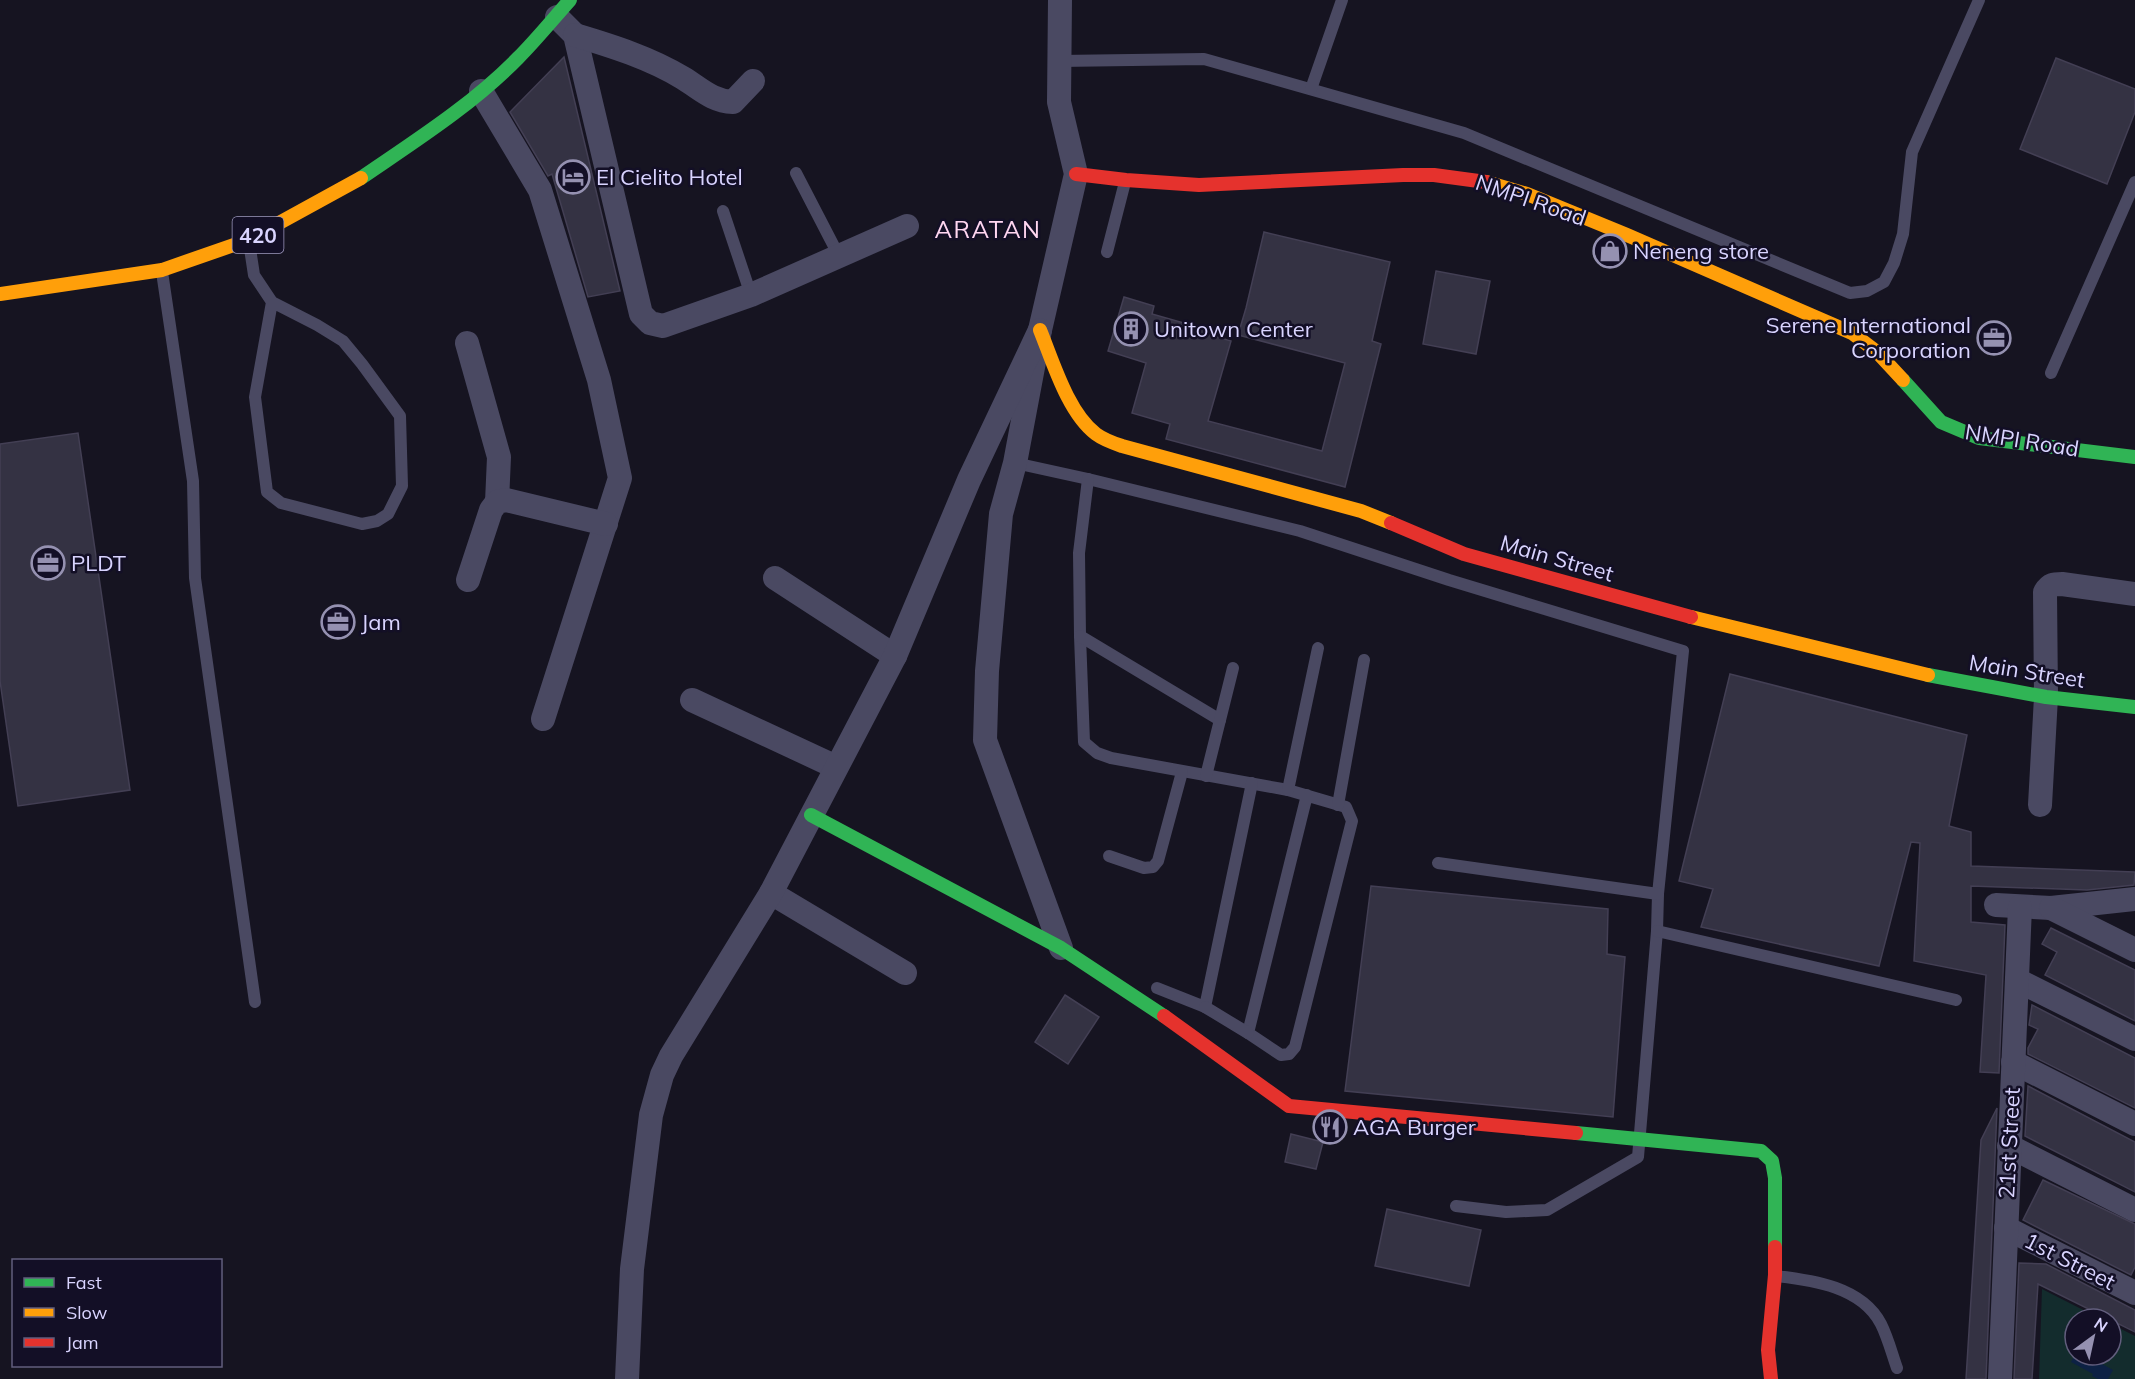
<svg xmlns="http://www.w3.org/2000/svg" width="2135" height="1379" font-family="Mulish,sans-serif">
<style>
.green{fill:#132c2d}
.water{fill:#0d2144}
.building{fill:#343243;stroke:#433f54;stroke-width:1.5}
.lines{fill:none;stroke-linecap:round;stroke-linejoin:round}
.lane{stroke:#4a4962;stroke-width:12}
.street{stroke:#4a4962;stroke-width:24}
.fast{stroke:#30b455;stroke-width:14}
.slow{stroke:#ff9f0a;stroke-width:14}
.jam{stroke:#e5322d;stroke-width:14}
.labels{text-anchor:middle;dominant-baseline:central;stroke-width:5;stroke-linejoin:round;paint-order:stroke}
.shield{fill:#130f26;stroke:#9e99be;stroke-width:1.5}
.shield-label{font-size:21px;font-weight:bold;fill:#d9d4ff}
.poi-label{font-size:22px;fill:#d9d4ff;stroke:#130f26;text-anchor:start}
.street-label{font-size:22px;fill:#d9d4ff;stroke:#130f26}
.neighbourhood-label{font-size:24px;letter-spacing:1.5px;fill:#ffd6f0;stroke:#130f26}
</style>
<rect width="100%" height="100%" fill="#161421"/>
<polygon class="green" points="2042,1289 2101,1319 2075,1319 2075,1355 2111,1355 2111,1324 2135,1336 2135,1379 2039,1379"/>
<polygon class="water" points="2075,1355 2106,1355 2102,1364 2113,1370 2108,1379 2098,1379 2092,1376 2093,1374 2071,1362"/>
<g class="building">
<polygon points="564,57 620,291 588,297 552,174 548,176 510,112"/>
<polygon points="2056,58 2135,89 2135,112 2107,184 2020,149"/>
<polygon points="1264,232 1390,262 1372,341 1381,344 1345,487 1166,439 1170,424 1132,413 1146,363 1108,351 1124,297 1154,306 1152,314 1205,329 1204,333 1231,341 1208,421 1322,451 1345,363 1238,335 1246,308"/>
<polygon points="1436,271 1490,281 1476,354 1423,344"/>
<polygon points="78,433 130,790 18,806 0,681 0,444"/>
<polygon points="1730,674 1967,735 1949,826 1971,832 1971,866 2135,872 2134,885 2087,890 1971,886 1971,922 2005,925 1999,1073 1980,1072 1986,975 1914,961 1920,843 1911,842 1879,966 1701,927 1713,889 1679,881"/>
<polygon points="1371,886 1608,909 1607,954 1625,957 1613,1117 1345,1091"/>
<polygon points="2051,928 2135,970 2135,1021 2045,975 2057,952 2042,944"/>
<polygon points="1065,995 1099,1017 1068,1064 1035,1042"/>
<polygon points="2032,1005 2135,1058 2135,1108 2028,1054 2028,1048 2038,1029 2029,1025"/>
<polygon points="2028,1086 2135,1142 2135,1192 2025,1136"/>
<polygon points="1997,1108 1986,1379 1966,1379 1981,1140"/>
<polygon points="1291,1134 1323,1142 1316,1169 1285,1162"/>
<polygon points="2043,1180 2135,1224 2135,1267 2131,1275 2023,1220"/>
<polygon points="1387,1209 1481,1230 1469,1286 1375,1266"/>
<polygon points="2019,1263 2046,1264 2135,1310 2135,1332 2038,1284 2032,1379 2014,1379"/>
</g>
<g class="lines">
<g class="lane">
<polyline points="1059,61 1204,59 1464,133 1850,293 1867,291 1884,282 1894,263 1903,234 1912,152 1979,0"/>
<polyline points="1311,89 1342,0"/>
<polyline points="796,173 839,256"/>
<polyline points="723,211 751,295"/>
<polyline points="249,242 254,275 272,302 317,325 343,341 362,364 400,416 402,486 388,514 377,521 362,524 281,503 267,492 255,397 272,302"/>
<polyline points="1107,252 1125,182"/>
<polyline points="162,272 193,481 195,578 255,1002"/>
<polyline points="2051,373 2135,182"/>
<polyline points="1015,463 1088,479 1300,531 1449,580 1683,651 1658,894 1657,931 1638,1157 1547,1210 1506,1212 1456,1206"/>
<polyline points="1088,479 1079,553 1080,636 1084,742 1097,753 1111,758 1288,790 1346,807 1352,821 1295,1047 1289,1054 1281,1055 1248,1033 1307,795"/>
<polyline points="1080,636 1220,720"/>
<polyline points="1206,776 1233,668"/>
<polyline points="1288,790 1318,648"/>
<polyline points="1338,805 1364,660"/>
<polyline points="1109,856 1144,868 1153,867 1158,861 1182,772"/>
<polyline points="1438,863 1658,894"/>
<polyline points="1657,931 1956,1000"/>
<polyline points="1157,988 1205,1007 1252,783"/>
<polyline points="1205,1007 1248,1033"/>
<path d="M1776,1276C1813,1280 1862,1287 1881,1324C1888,1338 1892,1354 1897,1368"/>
</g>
<g class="street">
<polyline points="1060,0 1059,102 1076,174 1040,330 1015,463 1001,514 987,671 985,740 1061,948"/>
<polyline points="557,17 575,35 641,314 650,323 663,326 751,295 907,226"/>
<path d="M575,35C612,46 650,58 683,78C701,89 712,101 733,102L753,81"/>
<polyline points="481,91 540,190 599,380 620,478 543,719"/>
<polyline points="467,343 499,457 497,502"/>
<polyline points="775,578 895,656"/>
<polyline points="468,580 491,510 497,502 506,500 606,524"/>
<polyline points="692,700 836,767"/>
<path d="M2040,805L2046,697L2045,592C2050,584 2054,584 2062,584L2135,594"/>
<polyline points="771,893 905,973"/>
<polyline points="1996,905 2051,908 2135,899"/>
<polyline points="2051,908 2135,950"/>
<polyline points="2017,980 2135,1039"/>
<polyline points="2013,1062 2135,1124"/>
<polyline points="2009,1146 2135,1210"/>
<polyline points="2006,1228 2135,1293"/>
<polyline points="627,1379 632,1269 651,1115 662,1075 671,1056 771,893 895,656 969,480 1040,330"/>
<polyline points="2000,1379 2020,907"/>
</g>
<g class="fast">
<path d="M361,178C415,141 472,105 518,58C536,40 553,19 570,0"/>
<polyline points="1903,380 1941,422 1979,438 2135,457"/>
<polyline points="1928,675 2046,697 2135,707"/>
<polyline points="811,815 1061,948 1164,1016"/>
<polyline points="1576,1133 1761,1151 1772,1161 1775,1178 1775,1247"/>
</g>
<g class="slow">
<polyline points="1486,182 1527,194 1627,235 1852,333 1877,352 1903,380"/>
<polyline points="0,294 162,270 248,240 361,178"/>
<path d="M1040,330C1053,362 1068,413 1096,434C1104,440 1113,443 1122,446L1361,511L1391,523"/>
<polyline points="1691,617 1928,675"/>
</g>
<g class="jam">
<polyline points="1076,174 1126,180 1199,185 1403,175 1434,175 1486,182"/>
<polyline points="1391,523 1464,554 1691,617"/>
<polyline points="1164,1016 1289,1106 1576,1133"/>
<polyline points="1771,1379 1768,1350 1775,1275 1775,1247"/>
</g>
</g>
<defs>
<g id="hotel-ring" transform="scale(1.725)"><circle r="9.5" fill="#130f26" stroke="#9591b1" stroke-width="1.5"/><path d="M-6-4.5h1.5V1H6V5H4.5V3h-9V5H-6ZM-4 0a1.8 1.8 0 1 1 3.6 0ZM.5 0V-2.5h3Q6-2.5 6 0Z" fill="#9591b1"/></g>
<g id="shop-ring" transform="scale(1.725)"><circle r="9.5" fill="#130f26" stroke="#9591b1" stroke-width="1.5"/><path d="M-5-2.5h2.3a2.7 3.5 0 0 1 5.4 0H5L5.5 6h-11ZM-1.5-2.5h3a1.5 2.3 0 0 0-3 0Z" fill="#9591b1"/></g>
<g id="building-ring" transform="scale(1.725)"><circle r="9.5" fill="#130f26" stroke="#9591b1" stroke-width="1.5"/><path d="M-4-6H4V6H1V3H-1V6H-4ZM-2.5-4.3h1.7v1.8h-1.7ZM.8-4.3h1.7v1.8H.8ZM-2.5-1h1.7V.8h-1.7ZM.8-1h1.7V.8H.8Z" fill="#9591b1"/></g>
<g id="office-ring" transform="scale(1.725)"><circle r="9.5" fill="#130f26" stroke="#9591b1" stroke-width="1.5"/><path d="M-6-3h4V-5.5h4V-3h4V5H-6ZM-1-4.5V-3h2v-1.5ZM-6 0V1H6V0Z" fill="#9591b1"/></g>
<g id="restaurant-ring" transform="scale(1.725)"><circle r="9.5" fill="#130f26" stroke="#9591b1" stroke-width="1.5"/><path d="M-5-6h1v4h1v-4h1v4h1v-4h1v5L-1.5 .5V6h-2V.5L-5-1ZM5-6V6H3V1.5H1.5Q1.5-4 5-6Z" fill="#9591b1"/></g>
</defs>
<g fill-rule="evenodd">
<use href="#hotel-ring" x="573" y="177"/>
<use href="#shop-ring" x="1610" y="251"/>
<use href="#building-ring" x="1131" y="329"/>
<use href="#office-ring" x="1994" y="338"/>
<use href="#office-ring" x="48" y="563"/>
<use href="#office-ring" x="338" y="622"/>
<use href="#restaurant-ring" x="1330" y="1127"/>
</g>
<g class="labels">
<rect class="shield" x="232.5" y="217" width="51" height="36" rx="4.5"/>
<g class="shield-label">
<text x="258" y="235">420</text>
</g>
<g class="poi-label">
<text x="596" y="177">El Cielito Hotel</text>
<text x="1633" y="251">Neneng store</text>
<text x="1971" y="325" text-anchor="end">Serene International<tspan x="1971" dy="25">Corporation</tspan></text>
<text x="1154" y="329">Unitown Center</text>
<text x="71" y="563">PLDT</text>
<text x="361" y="622">Jam</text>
<text x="1353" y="1127">AGA Burger</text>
</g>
<g class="street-label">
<text transform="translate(1531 200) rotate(19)">NMPI Road</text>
<text transform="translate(2022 440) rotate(9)">NMPI Road</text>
<text transform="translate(1557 558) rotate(16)">Main Street</text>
<text transform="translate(2027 671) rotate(9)">Main Street</text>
<text transform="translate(2009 1143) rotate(-87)">21st Street</text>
<text transform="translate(2070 1261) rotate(27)">1st Street</text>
</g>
<g class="neighbourhood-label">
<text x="988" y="229">ARATAN</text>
</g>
</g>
<rect x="12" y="1259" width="210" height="108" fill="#130f26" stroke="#625e7d" stroke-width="1.5"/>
<rect x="24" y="1278" width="30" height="9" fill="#30b455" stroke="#625e7d" stroke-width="1.5"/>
<text x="66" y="1289" font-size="18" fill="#d9d4ff">Fast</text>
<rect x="24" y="1308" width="30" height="9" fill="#ff9f0a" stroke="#625e7d" stroke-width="1.5"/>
<text x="66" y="1319" font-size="18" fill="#d9d4ff">Slow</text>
<rect x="24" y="1338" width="30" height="9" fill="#e5322d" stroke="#625e7d" stroke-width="1.5"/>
<text x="66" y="1349" font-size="18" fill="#d9d4ff">Jam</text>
<g transform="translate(2093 1337) rotate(33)"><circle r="28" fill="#130f26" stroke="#625e7d" stroke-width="1.5"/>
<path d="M0-4.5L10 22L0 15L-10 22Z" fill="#9591b1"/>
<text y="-9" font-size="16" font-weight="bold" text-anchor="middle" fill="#d9d4ff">N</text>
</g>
</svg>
